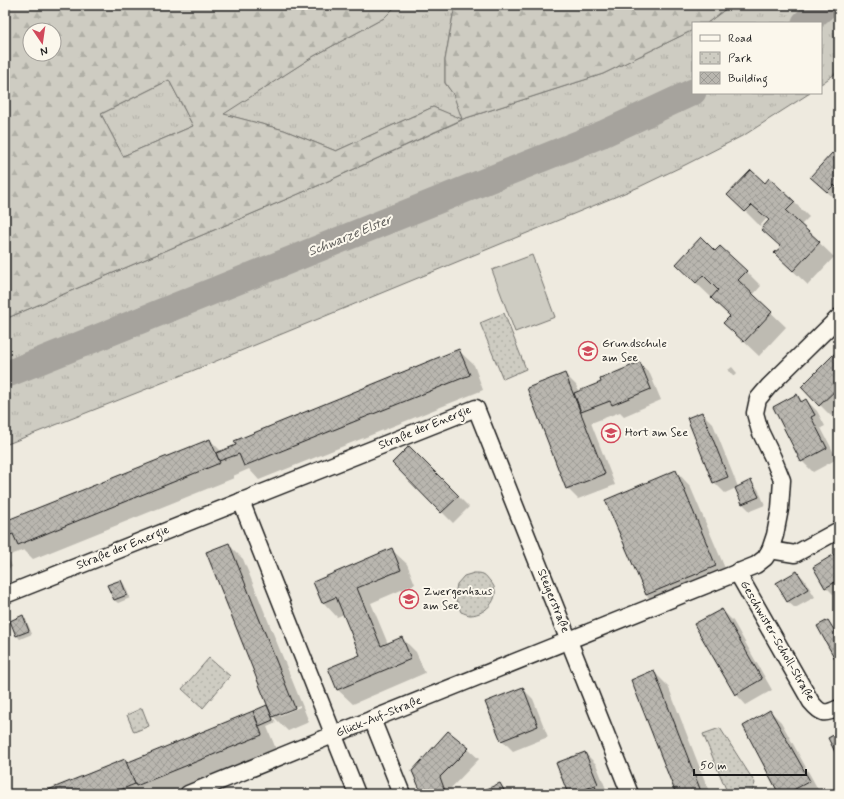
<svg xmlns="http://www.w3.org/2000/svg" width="844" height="799" font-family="Mynerve,sans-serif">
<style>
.grass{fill:url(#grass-tufts);stroke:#75746f}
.forest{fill:url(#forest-firs);stroke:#75746f;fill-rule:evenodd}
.park{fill:url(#park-dots);stroke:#75746f}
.pitch{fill:#ceccc2;stroke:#75746f}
.shadow{fill:#0003;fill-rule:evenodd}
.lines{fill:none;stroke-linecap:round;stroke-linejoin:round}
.river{stroke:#a6a39d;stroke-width:27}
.building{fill:url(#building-cross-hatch);stroke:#1c1c1c}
.minor-casing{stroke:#1c1c1c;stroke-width:19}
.minor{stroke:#fbf7ec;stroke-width:16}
.labels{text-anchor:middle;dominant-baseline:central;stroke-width:4;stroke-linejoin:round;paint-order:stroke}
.poi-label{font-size:12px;fill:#1c1c1c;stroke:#fbf7ec;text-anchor:start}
.street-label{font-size:12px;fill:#1c1c1c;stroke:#fbf7ec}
.water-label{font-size:13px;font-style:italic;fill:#5a5956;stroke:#fbf7ec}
</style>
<defs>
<pattern id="grass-tufts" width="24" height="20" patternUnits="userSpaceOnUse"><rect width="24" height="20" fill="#ceccc2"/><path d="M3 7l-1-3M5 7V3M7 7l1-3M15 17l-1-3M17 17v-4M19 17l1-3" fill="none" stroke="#b0afa6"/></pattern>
<pattern id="forest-firs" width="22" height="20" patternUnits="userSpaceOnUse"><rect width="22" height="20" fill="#ceccc2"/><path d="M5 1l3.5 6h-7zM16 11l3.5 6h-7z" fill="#b0afa6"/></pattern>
<pattern id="park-dots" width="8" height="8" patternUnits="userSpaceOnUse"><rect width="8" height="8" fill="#ceccc2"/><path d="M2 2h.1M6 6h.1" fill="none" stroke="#b0afa6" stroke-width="1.8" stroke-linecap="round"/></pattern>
<pattern id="building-cross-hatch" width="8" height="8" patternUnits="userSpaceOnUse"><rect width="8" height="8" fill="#b9b6af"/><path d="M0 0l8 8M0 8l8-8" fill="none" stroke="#9e9c96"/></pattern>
</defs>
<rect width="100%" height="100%" fill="#eeeadf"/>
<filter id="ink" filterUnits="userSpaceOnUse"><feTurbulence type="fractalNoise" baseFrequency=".025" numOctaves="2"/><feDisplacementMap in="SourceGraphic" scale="8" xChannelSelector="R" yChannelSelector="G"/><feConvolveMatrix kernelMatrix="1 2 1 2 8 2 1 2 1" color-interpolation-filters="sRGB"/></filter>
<g filter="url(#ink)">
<g class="grass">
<polygon points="397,5 456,5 453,15 445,60 445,83 453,94 463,119 603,74 693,30 693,93 810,93 746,134 685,165 639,187 187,373 5,445 5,319 315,187 462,120 433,107 336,151 284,130 223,114 314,56 384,18"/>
<polygon points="731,5 839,5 839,71 821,84 821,23 707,23"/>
<polygon points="169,80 193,126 123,156 101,114"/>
</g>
<path class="forest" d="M5,5H397L384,18L314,56L224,114L284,130L336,151L433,107L462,119L453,94L445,83V60L453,15L456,5H731L707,23H693V30L603,74L463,119L315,187L5,319ZM30,30H54V54H30ZM169,80L193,126L123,156L101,114Z"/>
<g class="park">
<polygon points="504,313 526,369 503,379 480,323"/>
<path d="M474,573C477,573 481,573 483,574C486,575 488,579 490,581C504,595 487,615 470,615C468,615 464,613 461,612L457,603L455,595L457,584L464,576Z"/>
<polygon points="209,658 230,676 203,708 182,689"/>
<polygon points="142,708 149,726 134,732 127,715"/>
<polygon points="720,728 755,783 751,794 728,794 703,734"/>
</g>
<polygon class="pitch" points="532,255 555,317 515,332 492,270"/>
<g class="shadow">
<polygon points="839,160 839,203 811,177"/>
<polygon points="765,184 794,202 809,217 801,225 834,257 808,285 790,268 770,221 767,218 760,226 743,209"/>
<polygon points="715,252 746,271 761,286 753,295 786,327 759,356 739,337 730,316 712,298 692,279"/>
<polygon points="839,350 839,408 831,416 802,387"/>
<polygon points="459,351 474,365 483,390 259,480 249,469 233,476 234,478 33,559 24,550 8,556 12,567 5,570 5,523 210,440 222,452"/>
<polygon points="639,364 650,374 661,400 624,416 620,412 591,423 615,485 578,499 567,488 565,374 576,385 579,392 603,382"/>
<polygon points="732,367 737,373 734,376 728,370"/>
<polygon points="797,396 803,402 806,400 817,411 825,426 821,428 837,459 813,472 802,461 774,408"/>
<polygon points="702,413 713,424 738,487 751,482 758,489 765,505 750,511 743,504 736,488 725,493 714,482"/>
<polygon points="409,447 469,507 453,523 393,463"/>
<polygon points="676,471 690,486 730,580 661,609 646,595"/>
<path d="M228,544L243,559L309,722L288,731L273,716L276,723L267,727L276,749L166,794H40L124,760L127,763L267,707L271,710ZM300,705V707L279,716V713Z"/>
<polygon points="392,550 407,564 415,584 371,603 388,644 402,638 416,652 425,673 353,704 338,690 329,669 362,655 344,614 337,617 323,602"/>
<polygon points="839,554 839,591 833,594 826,587"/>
<polygon points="797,572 804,579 815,597 795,608 787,601"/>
<polygon points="121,581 124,584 130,598 118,603 114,600"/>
<polygon points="722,610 733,621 772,690 746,705 736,694"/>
<polygon points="23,616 26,620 32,634 20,639 17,636"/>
<polygon points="654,672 668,686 710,794 677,794"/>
<polygon points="522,688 533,699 548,737 513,751 502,740"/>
<polygon points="770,711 781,722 820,793 817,794 780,794"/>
<polygon points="448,732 468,749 479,759 450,789 452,794 442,794 450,790 449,788 437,794 423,794"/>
<polygon points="585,753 596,764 608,794 569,794"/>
<polygon points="500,784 509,794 479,794"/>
</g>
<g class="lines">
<g class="river">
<polyline points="805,23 826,5"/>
<polyline points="5,375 605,133 693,92"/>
</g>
</g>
<g class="building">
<polygon points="832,153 839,159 839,190 834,185 827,192 810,177"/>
<polygon points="751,170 765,183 769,178 795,202 786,211 820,242 793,271 774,253 781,247 761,229 769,220 752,205 745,212 727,195"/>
<polygon points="701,237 715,251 720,246 747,271 738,280 772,312 744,342 723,323 730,316 711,298 718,290 703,275 696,283 676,264"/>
<polygon points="459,349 470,375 244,466 239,454 219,461 216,453 236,445 234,441"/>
<polygon points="839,349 839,387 819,406 801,387"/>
<polygon points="640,362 651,389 612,405 610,401 581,412 574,393 601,382 600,379"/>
<polygon points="565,373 605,474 566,489 527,388"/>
<polygon points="797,394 801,402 806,399 815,415 811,417 827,448 801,462 773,407"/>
<polygon points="702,412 728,477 713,483 687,418"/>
<polygon points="210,439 220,463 18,545 13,534 5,537 5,521"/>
<polygon points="409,446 459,496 441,513 392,463"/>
<polygon points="676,470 716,566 646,595 605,500"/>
<polygon points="751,480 759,497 742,504 735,488"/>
<polygon points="229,543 295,708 272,717 206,552"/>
<polygon points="392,548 401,570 357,588 381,646 402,637 411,659 337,690 328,668 360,655 336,597 322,603 313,582"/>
<polygon points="838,552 839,554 839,580 825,588 813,567"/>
<polygon points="797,571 808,589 787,602 776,583"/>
<polygon points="121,580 127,595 114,600 107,585"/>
<polygon points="722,609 762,679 735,695 694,624"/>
<polygon points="23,615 29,631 16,636 10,621"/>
<polygon points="828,620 839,638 839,666 817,626"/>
<polygon points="654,670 702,794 676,794 631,680"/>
<polygon points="523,687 538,726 501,741 485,702"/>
<polygon points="267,705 273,720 259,726 253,711"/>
<polygon points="770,710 810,781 786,794 779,794 743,726"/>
<polygon points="253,711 262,735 136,786 126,763"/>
<polygon points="448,731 469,748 440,777 445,791 439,794 422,794 412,771"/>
<polygon points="839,732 839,758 838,758 828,738"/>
<polygon points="585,752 598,784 574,794 568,794 556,763"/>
<polygon points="125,759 135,784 110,794 38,794"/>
<polygon points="500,783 506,794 476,794"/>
<polygon points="595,786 598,794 574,794"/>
</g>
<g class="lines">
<g class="minor-casing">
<g id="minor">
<polyline points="241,501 357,794"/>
<polyline points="770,550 795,554 839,530"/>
<path d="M737,572L811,702C821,714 824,715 839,708"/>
<polyline points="5,595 476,408 630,794"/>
<polyline points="372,719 402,794"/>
<polyline points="188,794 333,735 756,565 765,558 770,550 775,535 780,509 782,480 773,458 760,431 755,413 758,399 769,386 839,317"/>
</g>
</g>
<use href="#minor" class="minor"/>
</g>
</g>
<defs>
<g id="school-ring" transform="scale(1)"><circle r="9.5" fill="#fbf7ec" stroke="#d1495b" stroke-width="1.5"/><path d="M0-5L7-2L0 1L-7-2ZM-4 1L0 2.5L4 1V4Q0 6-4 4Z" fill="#d1495b"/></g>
</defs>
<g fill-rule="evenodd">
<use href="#school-ring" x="588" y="351"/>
<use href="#school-ring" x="611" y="433"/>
<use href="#school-ring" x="409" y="599"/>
</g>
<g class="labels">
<g class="poi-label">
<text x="602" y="344">Grundschule<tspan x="602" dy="14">am See</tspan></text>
<text x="625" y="433">Hort am See</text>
<text x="423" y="592">Zwergenhaus<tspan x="423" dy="14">am See</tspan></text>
</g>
<g class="street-label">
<text transform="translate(425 428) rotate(-22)">Straße der Energie</text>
<text transform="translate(123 548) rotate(-22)">Straße der Energie</text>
<text transform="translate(553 601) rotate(68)">Steigerstraße</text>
<text transform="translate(777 641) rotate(60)">Geschwister-Scholl-Straße</text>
<text transform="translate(379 717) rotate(-22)">Glück-Auf-Straße</text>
</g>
<g class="water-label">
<text transform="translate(350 236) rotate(-22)">Schwarze Elster</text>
</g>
</g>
<rect width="844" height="799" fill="none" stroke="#fbf7ec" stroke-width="20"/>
<rect x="10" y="10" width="824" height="779" fill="none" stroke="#1c1c1c" stroke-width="1.5" filter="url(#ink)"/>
<rect x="692" y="22" width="130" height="72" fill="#fbf7ec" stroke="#a29f99"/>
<rect x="700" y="35" width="20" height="6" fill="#fbf7ec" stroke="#a29f99"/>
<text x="728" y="42" font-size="12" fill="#1c1c1c">Road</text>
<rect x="700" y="52" width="20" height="12" fill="url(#park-dots)" stroke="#a29f99"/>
<text x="728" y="62" font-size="12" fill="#1c1c1c">Park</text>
<rect x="700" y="72" width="20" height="12" fill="url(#building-cross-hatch)" stroke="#a29f99"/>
<text x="728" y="82" font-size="12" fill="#1c1c1c">Building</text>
<g transform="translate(42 42) rotate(167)"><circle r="19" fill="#fbf7ec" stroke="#a29f99"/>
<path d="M0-3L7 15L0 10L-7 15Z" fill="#d1495b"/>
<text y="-6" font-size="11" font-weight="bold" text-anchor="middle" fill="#1c1c1c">N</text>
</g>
<path d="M694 769v6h112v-6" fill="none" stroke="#1c1c1c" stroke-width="2"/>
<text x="700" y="769" font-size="12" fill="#1c1c1c" stroke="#fbf7ec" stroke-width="3" paint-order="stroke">50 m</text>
</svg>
